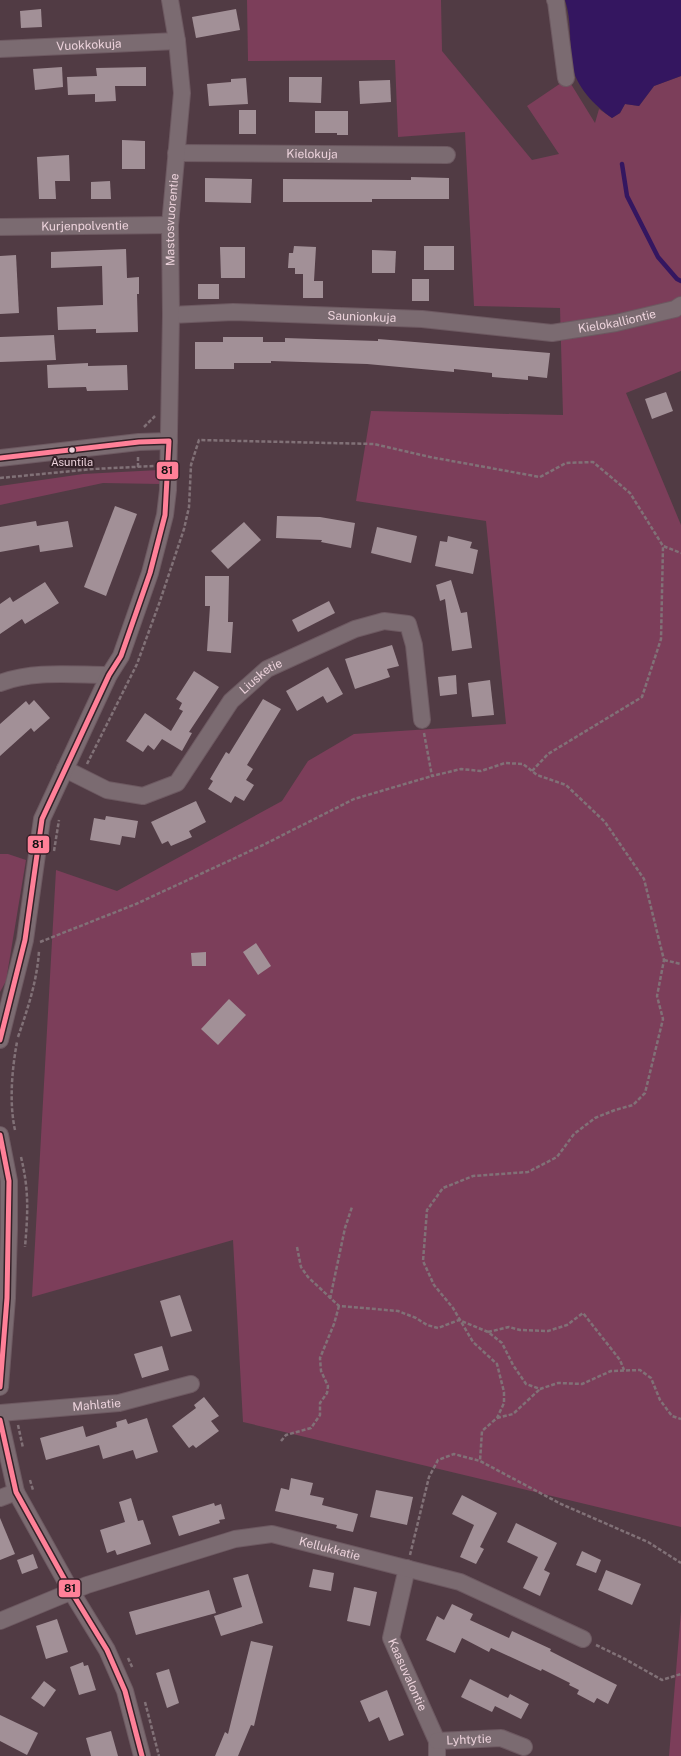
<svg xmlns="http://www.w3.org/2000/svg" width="681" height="1756" font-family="'Public Sans',sans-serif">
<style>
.green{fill:#7c3e5a}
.water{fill:#341660}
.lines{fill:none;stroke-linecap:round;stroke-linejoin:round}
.stream{stroke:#341660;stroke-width:4.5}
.building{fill:#a29097}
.minor-casing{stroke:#6d5961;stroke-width:18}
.path{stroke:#817177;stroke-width:2.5;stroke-dasharray:4 2;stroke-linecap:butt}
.minor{stroke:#7b6b71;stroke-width:16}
.bus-1-casing{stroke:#342128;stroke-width:8}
.bus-1{stroke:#ff8098;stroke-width:5}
.bus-dot{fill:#ecd2db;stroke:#342128;stroke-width:1.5}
.labels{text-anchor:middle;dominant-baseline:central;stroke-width:4;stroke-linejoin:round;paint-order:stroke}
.bus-label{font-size:11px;fill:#ecd2db;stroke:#342128}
.street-label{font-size:12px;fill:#ecd2db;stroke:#342128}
.line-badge{stroke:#342128;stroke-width:1.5}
.pale-badge-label{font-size:11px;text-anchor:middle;font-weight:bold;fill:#111}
</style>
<rect width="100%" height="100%" fill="#513b44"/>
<g class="green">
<polygon points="247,0 441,0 442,51 532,160 559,154 527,106 561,83 571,84 595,123 599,109 612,118 620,113 625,104 639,106 654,86 681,76 681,371 626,393 681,525 681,1527 243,1422 233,1240 32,1297 56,870 117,891 282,801 308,761 354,734 506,724 486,521 356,501 371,411 563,415 560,308 474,306 465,132 398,137 395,60 248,61"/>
<polygon points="159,470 161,484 103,483 0,505 0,486 83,474"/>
<polygon points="0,854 8,854 26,860 6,981 0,992"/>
<polygon points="681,1611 681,1756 669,1756"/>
</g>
<path class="water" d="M565,0H681V76L654,86L639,106L625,104L620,113L612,118C595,106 575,86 572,64C569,43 572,21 565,0Z"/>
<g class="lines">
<polyline class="stream" points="622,164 627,196 658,257 677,279 681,281"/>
</g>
<g class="building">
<polygon points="41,9 42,27 21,28 20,11"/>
<polygon points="236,9 240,30 196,38 192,17"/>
<polygon points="62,67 63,87 35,90 33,69"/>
<polygon points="146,67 146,86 115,86 116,101 95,102 95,94 68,95 67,77 97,76 96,68"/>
<polygon points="289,77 322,77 321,103 289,102"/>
<polygon points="246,78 248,104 209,106 207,84 231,82 231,79"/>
<polygon points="390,80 391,102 360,104 359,81"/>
<rect x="239" y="110" width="17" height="24"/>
<polygon points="315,111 348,111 348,135 337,135 337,133 315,133"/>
<polygon points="122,140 145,141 145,169 122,169"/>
<polygon points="69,155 70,181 55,181 56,199 39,199 37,157"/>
<polygon points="411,177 449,178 449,199 372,199 372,202 283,202 283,179 411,180"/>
<polygon points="205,178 252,179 251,203 205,202"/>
<polygon points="110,181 111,199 91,199 91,182"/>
<polygon points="294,246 316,247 314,281 323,281 323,298 303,298 303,274 295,274 295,268 288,268 289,253 293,253"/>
<rect x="424" y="246" width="30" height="24"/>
<polygon points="220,247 245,247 245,278 221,278"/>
<polygon points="126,249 127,278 139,277 139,294 137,294 138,332 96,333 96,329 58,330 57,307 103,305 102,266 51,268 51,252"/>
<polygon points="372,250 396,251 395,273 372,273"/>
<polygon points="16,255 19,313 0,314 0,256"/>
<rect x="412" y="279" width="17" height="22"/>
<rect x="198" y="284" width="21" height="15"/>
<polygon points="54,335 56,360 0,362 0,337"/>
<polygon points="223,337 263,337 263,342 285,342 285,338 378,341 378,339 550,353 547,378 528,376 528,380 492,377 492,373 454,369 454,372 367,364 271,361 271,363 234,363 234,369 195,369 195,342 223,342"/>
<polygon points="88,363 88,366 127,365 128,390 87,391 86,387 48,388 47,365"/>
<polygon points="666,392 673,411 652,419 645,399"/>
<polygon points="115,506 137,514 106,596 84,587"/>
<polygon points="277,516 320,517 355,523 351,548 321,542 322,540 276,538"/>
<polygon points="36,521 37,526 68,521 73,547 40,552 39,545 0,552 0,527"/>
<polygon points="244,522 261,540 228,569 211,551"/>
<polygon points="377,527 417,536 411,563 371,553"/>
<polygon points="448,536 472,542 470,548 478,550 473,574 435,566 440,541 447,542"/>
<polygon points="205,576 229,576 228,622 233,622 231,653 207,651 210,606 205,606"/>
<polygon points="451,580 461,613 467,612 472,648 452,651 445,599 440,601 436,585"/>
<polygon points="45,582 59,603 25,624 22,619 0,634 0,604 10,597 13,602"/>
<polygon points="329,601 335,613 298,632 292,620"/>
<polygon points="392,645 399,666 387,669 390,677 355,689 345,659"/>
<polygon points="328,667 343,694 327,703 323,696 297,711 286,691"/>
<polygon points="194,671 219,687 189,732 192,733 182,751 162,739 154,750 148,745 143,752 126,741 145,713 171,731 183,711 179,709 182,703 176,699"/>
<polygon points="456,675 457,694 440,696 438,677"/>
<polygon points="490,680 494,715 472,717 468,683"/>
<polygon points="263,699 281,709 247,765 253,769 246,780 254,785 244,801 235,796 231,803 208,789 213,781 210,779 226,752 229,754"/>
<polygon points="34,700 50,718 34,732 31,728 0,756 0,724 26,701 29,705"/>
<polygon points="196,801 206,822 189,831 192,837 171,846 168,841 162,844 151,822"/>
<polygon points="106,816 138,821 135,838 122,836 120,845 90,840 94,818 105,820"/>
<polygon points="256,943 271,966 258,975 243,952"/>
<polygon points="206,952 206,966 192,966 191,953"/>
<polygon points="229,999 246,1015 218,1045 201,1029"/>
<polygon points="180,1295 192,1331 171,1337 160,1301"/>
<polygon points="162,1346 169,1370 142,1378 134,1354"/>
<polygon points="204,1397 219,1416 211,1421 219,1431 196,1448 193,1445 189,1448 172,1426 196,1408 194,1405"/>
<polygon points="147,1418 158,1452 136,1459 133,1450 103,1459 99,1445 46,1460 40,1438 83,1426 86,1437 117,1427 116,1422 126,1419 128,1424"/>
<polygon points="291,1478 313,1483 310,1495 324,1498 322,1505 358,1514 353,1532 336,1528 337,1525 275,1511 281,1488 289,1490"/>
<polygon points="376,1490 413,1497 407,1525 370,1517"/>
<polygon points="462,1495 497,1513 480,1547 484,1549 476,1564 460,1557 474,1525 452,1514"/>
<polygon points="131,1498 138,1521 143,1520 151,1544 117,1555 115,1550 107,1553 100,1530 125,1522 119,1502"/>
<polygon points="214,1503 215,1506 221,1504 225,1519 219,1520 220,1523 179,1536 172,1516"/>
<polygon points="0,1518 15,1554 0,1560"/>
<polygon points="516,1523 557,1543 544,1570 550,1573 540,1596 523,1588 538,1557 507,1542"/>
<polygon points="582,1551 601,1560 596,1573 576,1565"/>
<polygon points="33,1554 38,1568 22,1574 17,1560"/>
<polygon points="313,1569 334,1573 331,1591 309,1587"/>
<polygon points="606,1570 641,1584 632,1605 598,1590"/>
<polygon points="248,1574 263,1623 221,1636 214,1616 242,1607 233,1578"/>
<polygon points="354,1587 377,1592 370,1626 347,1621"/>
<polygon points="209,1590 216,1613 136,1635 129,1612"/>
<polygon points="452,1604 473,1614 470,1620 509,1638 512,1631 551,1649 550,1651 617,1685 608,1704 597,1698 594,1703 577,1694 579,1690 569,1685 570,1683 542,1669 541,1671 491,1648 489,1652 462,1638 455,1653 426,1640 437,1616 444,1620"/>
<polygon points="57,1619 68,1652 46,1659 36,1626"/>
<polygon points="251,1641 273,1646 254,1726 251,1725 238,1756 215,1756 225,1732 228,1734"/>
<polygon points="83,1662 84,1666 88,1665 96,1690 79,1695 70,1667"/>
<polygon points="169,1669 179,1703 167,1708 156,1673"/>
<polygon points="470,1679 508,1698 510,1694 529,1704 521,1719 495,1706 492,1712 461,1697"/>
<polygon points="44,1681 56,1690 44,1707 31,1698"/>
<polygon points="387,1690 404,1735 389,1741 379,1717 369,1722 360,1701"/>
<polygon points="0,1715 38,1733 27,1755 0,1741"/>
<polygon points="111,1731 118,1756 91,1756 86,1738"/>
</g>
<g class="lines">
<g class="minor-casing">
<g id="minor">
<polyline points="555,0 556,2 566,78"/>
<path id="s1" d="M0,49L177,41"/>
<path id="s2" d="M176,153L447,155"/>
<path id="s3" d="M0,227L170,225"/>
<path id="s4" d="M171,315L233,312L422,319L552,333L616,323L675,309L681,305"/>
<polyline points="0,458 139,442 169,441"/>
<path d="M0,683C34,670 73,675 109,675"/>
<path id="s5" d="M65,769L107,790L143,796L177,783L231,701L267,669L355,629L384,621L408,624L414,645L422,720"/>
<path id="s6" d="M0,1040L25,940L42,819L109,675L121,656L150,573L165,515L168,490L171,315L170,225L182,93L177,41L170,0"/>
<polyline points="0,1135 9,1181 9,1229 7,1298 0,1387"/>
<path id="s7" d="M0,1413L119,1403L191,1384"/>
<polyline points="0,1420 16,1492 71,1591 107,1650 125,1691 142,1756"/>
<polyline points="0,1498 16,1492"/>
<path id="s8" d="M407,1568L391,1638L437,1741V1756"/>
<path id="s9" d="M0,1621L87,1585L235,1539L272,1534L460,1582L583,1639"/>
<path id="s10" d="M437,1741L501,1738L524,1747"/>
</g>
</g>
<g class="path">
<polyline points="144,427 155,416"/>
<polyline points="138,467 138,456"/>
<polyline points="0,478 93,469 154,466"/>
<polyline points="424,733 432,776 461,769 481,771 505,763 523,764 537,775 566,785 605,822 644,879 664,960 657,996 663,1019 645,1093 633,1105 615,1110 595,1118 574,1134 557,1157 528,1172 473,1176 443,1188 427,1210 423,1261 434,1285 453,1308 473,1342 497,1364 504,1392 504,1403 497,1418 482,1431 480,1461"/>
<polyline points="87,764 137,664 160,601 184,529 189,507 191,465 199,440 374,444 430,457 540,477 566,463 593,462 630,493 663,546 681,553"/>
<polyline points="532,771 548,754 642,697 661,639 663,546"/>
<polyline points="54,851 59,820"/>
<polyline points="40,942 136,904 263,845 354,799 432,776"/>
<polyline points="664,960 681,964"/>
<path d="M18,1037C28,1008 37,981 39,951"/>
<path d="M15,1130C9,1103 12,1069 17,1042"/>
<path d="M21,1157C29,1190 28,1212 25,1247"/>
<polyline points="297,1247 301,1267 308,1277 339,1306 398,1311 416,1318 427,1325 438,1328 459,1320 488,1332 502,1343 513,1365 526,1384 540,1389 558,1383 582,1384 611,1371 640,1370 651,1378 660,1400 672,1416 681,1419"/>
<polyline points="330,1299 345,1228 352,1207"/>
<polyline points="488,1332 509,1327 520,1330 548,1331 567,1325 583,1313 620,1360 624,1370"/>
<polyline points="497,1418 513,1414 540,1389"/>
<polyline points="18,1425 23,1448"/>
<polyline points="281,1441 286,1435 311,1428 320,1415 320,1403 327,1393 328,1386 321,1371 320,1358 334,1324 339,1306"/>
<polyline points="30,1480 33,1490"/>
<polyline points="410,1555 429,1477 438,1460 454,1454 480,1461 561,1504 648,1542 681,1563"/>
<polyline points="596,1645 625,1659 662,1680 681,1674"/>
<polyline points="128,1658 133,1669"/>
<polyline points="145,1702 159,1756"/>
</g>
<use href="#minor" class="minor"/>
<g class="bus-1-casing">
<g id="bus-1">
<polyline points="0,458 139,442 169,441 165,515 150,573 121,656 109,675 42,819 25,940 0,1040"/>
<polyline points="0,1135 9,1181 7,1298 0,1387"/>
<polyline points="0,1420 16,1492 71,1591 107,1650 125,1691 142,1756"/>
</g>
</g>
<use href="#bus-1" class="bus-1"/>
</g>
<circle class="bus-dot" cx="72" cy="450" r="3.5"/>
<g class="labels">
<g class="bus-label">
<text x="72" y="462">Asuntila</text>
</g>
<g class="street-label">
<text stroke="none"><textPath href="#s1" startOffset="89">Vuokkokuja</textPath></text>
<text stroke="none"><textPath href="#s2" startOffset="136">Kielokuja</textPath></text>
<text stroke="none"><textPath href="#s6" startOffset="850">Mastosvuorentie</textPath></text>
<text stroke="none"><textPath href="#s3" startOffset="85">Kurjenpolventie</textPath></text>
<text stroke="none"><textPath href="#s4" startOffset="191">Saunionkuja</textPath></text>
<text stroke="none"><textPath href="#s4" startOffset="448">Kielokalliontie</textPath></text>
<text stroke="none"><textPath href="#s5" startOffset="257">Liusketie</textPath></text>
<text stroke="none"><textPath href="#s7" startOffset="97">Mahlatie</textPath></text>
<text stroke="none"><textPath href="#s9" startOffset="346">Kellukkatie</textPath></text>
<text stroke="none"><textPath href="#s8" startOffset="112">Kaasuvalontie</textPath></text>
<text stroke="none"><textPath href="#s10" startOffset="32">Lyhtytie</textPath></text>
</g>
</g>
<g class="line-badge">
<rect x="156" y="461" width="23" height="19" rx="4" fill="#ff8098"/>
<rect x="27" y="835" width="23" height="19" rx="4" fill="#ff8098"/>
<rect x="58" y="1579" width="23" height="19" rx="4" fill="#ff8098"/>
</g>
<g class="pale-badge-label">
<text x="167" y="474">81</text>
<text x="38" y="848">81</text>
<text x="70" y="1592">81</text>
</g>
</svg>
